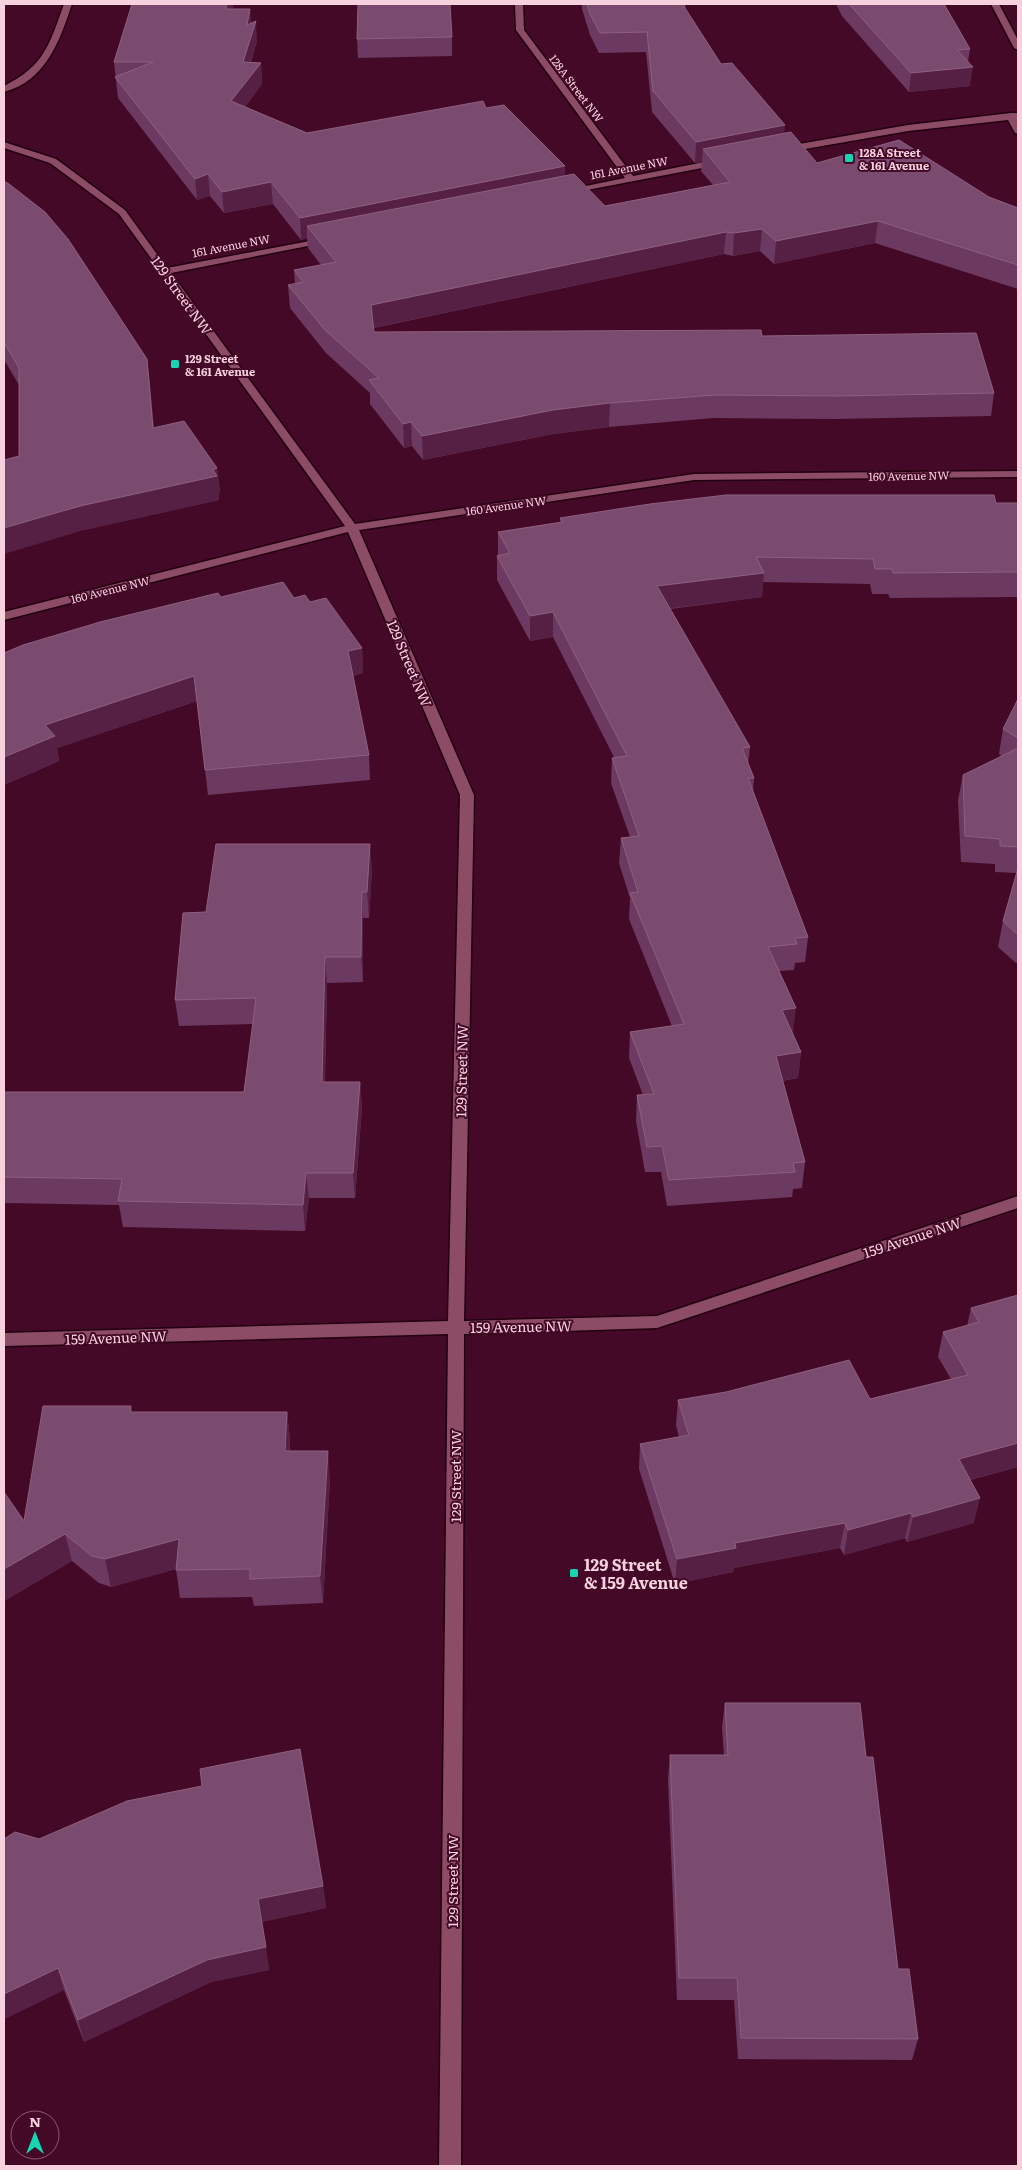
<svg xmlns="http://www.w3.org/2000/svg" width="1022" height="2170" font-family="Literata,serif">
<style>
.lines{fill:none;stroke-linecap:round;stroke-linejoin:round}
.minor-casing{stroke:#23000f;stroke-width:3}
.minor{fill:#8c4c66;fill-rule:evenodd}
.wall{fill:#6c3a60}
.shaded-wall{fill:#552044}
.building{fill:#7a4b6e;stroke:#8e6080}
.poi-dot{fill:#16d5b3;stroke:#440927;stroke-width:2}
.labels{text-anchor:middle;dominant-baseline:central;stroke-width:4;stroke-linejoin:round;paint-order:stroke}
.far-street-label{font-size:11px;fill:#f7d1de;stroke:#440927}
.far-poi-label{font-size:11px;font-weight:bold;fill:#f7d1de;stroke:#440927;text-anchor:start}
.street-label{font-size:14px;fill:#f7d1de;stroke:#440927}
.near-poi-label{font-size:16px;font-weight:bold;fill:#f7d1de;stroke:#440927;text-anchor:start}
</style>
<rect width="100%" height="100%" fill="#440927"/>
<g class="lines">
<g class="minor-casing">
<g id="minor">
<path d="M64,4H72C60,40 46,81 4,92V86C45,65 49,45 64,4Z"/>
<polygon points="515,4 523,4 524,30 633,176 720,159 725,162 723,164 566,194 566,190 625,178 516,30"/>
<polygon points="991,4 999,4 1018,40 1018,50 1014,48"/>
<polygon points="1011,113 1018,113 1018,134 1015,133 1008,120 908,131 782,153 777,150 782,147 908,125"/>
<polygon points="4,142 56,159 125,210 167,268 331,237 333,239 328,242 171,273 355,524 694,474 1018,471 1018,477 694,480 359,530 474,795 464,1321 657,1316 1018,1196 1018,1208 657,1328 464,1334 461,2166 439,2166 448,1334 4,1346 4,1333 448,1321 460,795 348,532 4,620 4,612 345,526 119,214 50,163 4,148"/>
</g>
</g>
<use href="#minor" class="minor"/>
</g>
<g class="wall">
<polygon points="582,4 684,4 685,8 721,64 784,134 817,163 989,197 1018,208 1018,289 875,243 774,264 760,251 733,256 724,254 374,328 374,332 762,336 994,393 991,416 835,419 713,418 609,427 553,434 423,460 412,446 404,448 370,404 370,393 326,353 290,308 288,285 295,284 294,270 321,265 308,248 307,238 301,240 273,204 224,213 210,196 197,200 118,98 114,62 233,9 251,23 257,41 251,62 261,63 262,84 245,107 307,133 486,108 565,176 605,206 713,185 701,171 702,162 695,163 652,112 646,52 599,53 590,35 582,9"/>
<polygon points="836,4 944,4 970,49 968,62 970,86 909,92 842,16"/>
<polygon points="452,37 452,56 358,58 357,39"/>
<polygon points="4,181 147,359 154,428 217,468 220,492 219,493 219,500 84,530 19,456 19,385 6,363 4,362"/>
<polygon points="996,503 1018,503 1018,597 890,598 888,594 872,594 870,584 763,582 762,597 670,609 750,747 748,764 754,778 753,791 808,937 805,962 795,963 794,970 779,971 793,1034 801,1052 798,1078 782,1081 805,1162 802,1188 793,1189 792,1197 667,1206 661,1172 645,1172 636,1121 637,1095 643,1095 629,1058 630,1032 672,1026 629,919 630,898 619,863 621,838 630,837 611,783 612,758 614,757 553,637 530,641 497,580 497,556 498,555 498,532 560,522 560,518"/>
<polygon points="221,597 294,598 310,602 362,648 363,673 353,676 369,755 370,780 208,795 197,701 57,748 59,761 4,785 4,653"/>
<polygon points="1018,699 1018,963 1016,963 998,947 1003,921 1017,873 995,872 995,864 961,862 958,800 963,775 1002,756 999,754 1003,729"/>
<polygon points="372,869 369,918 363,918 363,982 327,983 325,1082 360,1082 362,1108 355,1198 309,1198 305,1231 123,1227 119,1205 4,1203 4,1092 244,1092 253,1024 179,1026 175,1000 206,912"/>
<polygon points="1018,1295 1018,1467 970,1480 974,1523 907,1542 905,1538 844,1555 840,1548 734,1568 733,1572 675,1584 639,1469 640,1444 679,1437 676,1425 678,1400 870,1399 951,1379 938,1357 943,1332 967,1326 971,1308"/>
<polygon points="131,1406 132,1412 287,1412 290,1440 290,1451 330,1479 323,1603 254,1606 252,1597 180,1598 176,1569 111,1587 99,1583 72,1561 4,1601 4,1492 24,1521"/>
<polygon points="725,1703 866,1757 898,1969 918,2039 912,2060 738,2059 734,2000 677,2000 668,1779 670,1755 724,1755 722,1727"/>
<polygon points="4,1839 39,1839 323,1886 326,1908 261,1922 269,1970 211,1982 84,2042 64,1990 4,2019"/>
</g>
<g class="shaded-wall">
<polygon points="227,4 234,4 228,29 226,9"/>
<polygon points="250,9 252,29 256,21 257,41 244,82 243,62 247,25"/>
<polygon points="261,63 262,84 233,122 231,101"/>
<polygon points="973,67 970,86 909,92 911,73"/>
<polygon points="785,125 783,147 703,149 702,162 695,163 696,142"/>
<polygon points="565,166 565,188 307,226 307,238 301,240 300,218"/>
<polygon points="208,174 210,196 197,200 195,179"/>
<polygon points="271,182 273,204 224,213 222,192"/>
<polygon points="878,221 875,243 774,264 776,241"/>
<polygon points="762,229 760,251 733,256 734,233"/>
<polygon points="726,232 724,254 372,328 371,305"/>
<polygon points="147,359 150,383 156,452 153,428"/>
<polygon points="610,403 609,427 553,434 423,460 422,436 553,410"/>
<polygon points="411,422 412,446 404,448 403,424"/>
<polygon points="217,468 220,492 219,493 219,500 84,530 4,554 4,528"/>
<polygon points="764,573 762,597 656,610 657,586"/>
<polygon points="553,612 553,637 530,641 530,616"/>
<polygon points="362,648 363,673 350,676 348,651"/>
<polygon points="194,676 197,701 57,748 59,761 4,785 4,757 45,725"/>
<polygon points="370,844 372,869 369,918 367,892"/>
<polygon points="362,892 363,918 363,982 361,957"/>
<polygon points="325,957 327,983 324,1108 322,1082"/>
<polygon points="796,1008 793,1034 782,1010"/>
<polygon points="801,1052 798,1078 773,1082 776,1056"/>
<polygon points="360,1082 362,1108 355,1198 353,1173"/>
<polygon points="306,1173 309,1198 305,1231 303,1205"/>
<polygon points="287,1412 290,1440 288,1479 285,1451"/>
<polygon points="1018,1443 1018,1467 953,1484 959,1459"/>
<polygon points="328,1451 330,1479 323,1603 320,1576"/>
<polygon points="980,1498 974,1523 907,1542 913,1517"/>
<polygon points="911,1513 905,1538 844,1555 848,1530"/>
<polygon points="845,1523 840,1548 734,1568 733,1572 675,1584 677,1559 735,1543"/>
<polygon points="65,1534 72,1561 4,1601 4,1569"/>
<polygon points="179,1539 184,1567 111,1587 105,1559"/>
<polygon points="323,1886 326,1908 261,1922 258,1899"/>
<polygon points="266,1947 269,1970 211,1982 84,2042 78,2020 207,1960"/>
<polygon points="58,1968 64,1990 4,2019 4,1994"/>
</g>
<g class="building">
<polygon points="132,4 227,4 226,9 250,9 247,25 256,21 243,62 261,63 231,101 307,133 483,101 486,108 504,105 565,166 300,218 271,182 222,192 208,174 195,179 115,77 153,62 114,62"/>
<polygon points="358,4 450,4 452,37 357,39"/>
<polygon points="587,4 684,4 685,8 721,64 732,63 785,125 696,142 653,91 647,32 600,33 590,14"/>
<polygon points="849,4 944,4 970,49 957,50 973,67 911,73"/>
<polygon points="791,132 817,163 899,140 989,197 1018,208 1018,265 878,221 776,241 762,229 734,233 726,232 371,305 374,332 761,330 762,336 976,333 994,393 837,396 715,395 610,403 553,410 422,436 411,422 403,424 369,380 379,378 325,330 288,285 303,282 294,270 336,262 307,226 574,174 605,206 730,182 703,149"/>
<polygon points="4,181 9,184 45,212 68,239 147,359 153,428 184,421 217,468 213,470 217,476 80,506 4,528 4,460 19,456 19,368 4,342"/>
<polygon points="726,495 994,495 996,503 1018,503 1018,572 893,573 892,569 875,569 873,559 756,557 764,573 657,586 750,747 742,748 754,778 748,778 808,937 795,938 797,944 768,947 796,1008 782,1010 801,1052 776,1056 805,1162 793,1163 795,1172 669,1180 662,1146 647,1147 637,1095 654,1094 630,1032 684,1024 630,893 638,892 621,838 639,836 612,758 627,756 553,612 530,616 497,556 510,553 498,532 563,522 560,518 650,504"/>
<polygon points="283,582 294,598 305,595 310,602 326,598 362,648 348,651 369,755 205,770 194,676 45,725 55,736 4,757 4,653 23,645 100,622 218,593 221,597"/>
<polygon points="1018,699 1018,738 1003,729"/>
<polygon points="1018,748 1018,847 1000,846 1000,839 965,836 963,775"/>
<polygon points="216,844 370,844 367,892 362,892 361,957 325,957 322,1082 360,1082 353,1173 306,1173 303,1205 118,1201 122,1179 4,1177 4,1092 244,1092 256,998 175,1000 183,913 206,912"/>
<polygon points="1018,868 1018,935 1003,921"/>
<polygon points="1018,1295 1018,1443 959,1459 980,1498 913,1517 911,1513 848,1530 845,1523 735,1543 736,1548 677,1559 640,1444 689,1435 678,1400 726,1392 849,1360 870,1399 968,1375 943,1332 979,1322 971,1308"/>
<polygon points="43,1406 131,1406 130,1412 287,1412 285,1451 328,1451 320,1576 250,1579 250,1569 176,1570 179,1539 105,1559 92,1556 65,1534 4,1569 4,1492 24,1521"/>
<polygon points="725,1703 860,1703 866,1757 873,1757 898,1969 909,1969 918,2039 741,2038 737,1978 679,1978 670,1755 728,1755"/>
<polygon points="300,1749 323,1886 258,1899 266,1947 207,1960 78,2020 58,1968 4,1994 4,1839 15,1832 39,1839 127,1801 202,1786 200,1769"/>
</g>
<g class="poi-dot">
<rect x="844" y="153" width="10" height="10" rx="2.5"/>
<rect x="170" y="359" width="10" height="10" rx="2.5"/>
<rect x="569" y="1568" width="10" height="10" rx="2.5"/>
</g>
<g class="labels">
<g class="far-street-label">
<text transform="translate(577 88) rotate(53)">128A Street NW</text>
<text transform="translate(629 167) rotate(-11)">161 Avenue NW</text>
<text transform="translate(231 245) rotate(-11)">161 Avenue NW</text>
<text transform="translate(909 475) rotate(-1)">160 Avenue NW</text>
<text transform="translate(506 505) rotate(-8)">160 Avenue NW</text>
<text transform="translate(110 589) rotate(-14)">160 Avenue NW</text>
</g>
<g class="far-poi-label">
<text x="859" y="152">128A Street<tspan x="859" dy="13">&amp; 161 Avenue</tspan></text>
<text x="185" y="358">129 Street<tspan x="185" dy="13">&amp; 161 Avenue</tspan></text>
</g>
<g class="street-label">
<text transform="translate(182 295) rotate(54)">129 Street NW</text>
<text transform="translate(410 663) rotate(67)">129 Street NW</text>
<text transform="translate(461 1071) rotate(-89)">129 Street NW</text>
<text transform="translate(912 1237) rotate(-18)">159 Avenue NW</text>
<text transform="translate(521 1326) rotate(-1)">159 Avenue NW</text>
<text transform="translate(116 1337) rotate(-2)">159 Avenue NW</text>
<text transform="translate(455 1476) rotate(-90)">129 Street NW</text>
<text transform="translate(452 1881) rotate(-90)">129 Street NW</text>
</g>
<g class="near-poi-label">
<text x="584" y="1564">129 Street<tspan x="584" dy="18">&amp; 159 Avenue</tspan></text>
</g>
</g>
<rect width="1022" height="2170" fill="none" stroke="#f7d1de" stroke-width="10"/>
<g transform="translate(35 2135)"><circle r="24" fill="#440927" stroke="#8c5970"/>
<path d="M0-4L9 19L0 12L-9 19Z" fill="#16d5b3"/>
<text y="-8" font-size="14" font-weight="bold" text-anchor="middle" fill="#f7d1de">N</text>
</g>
</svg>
